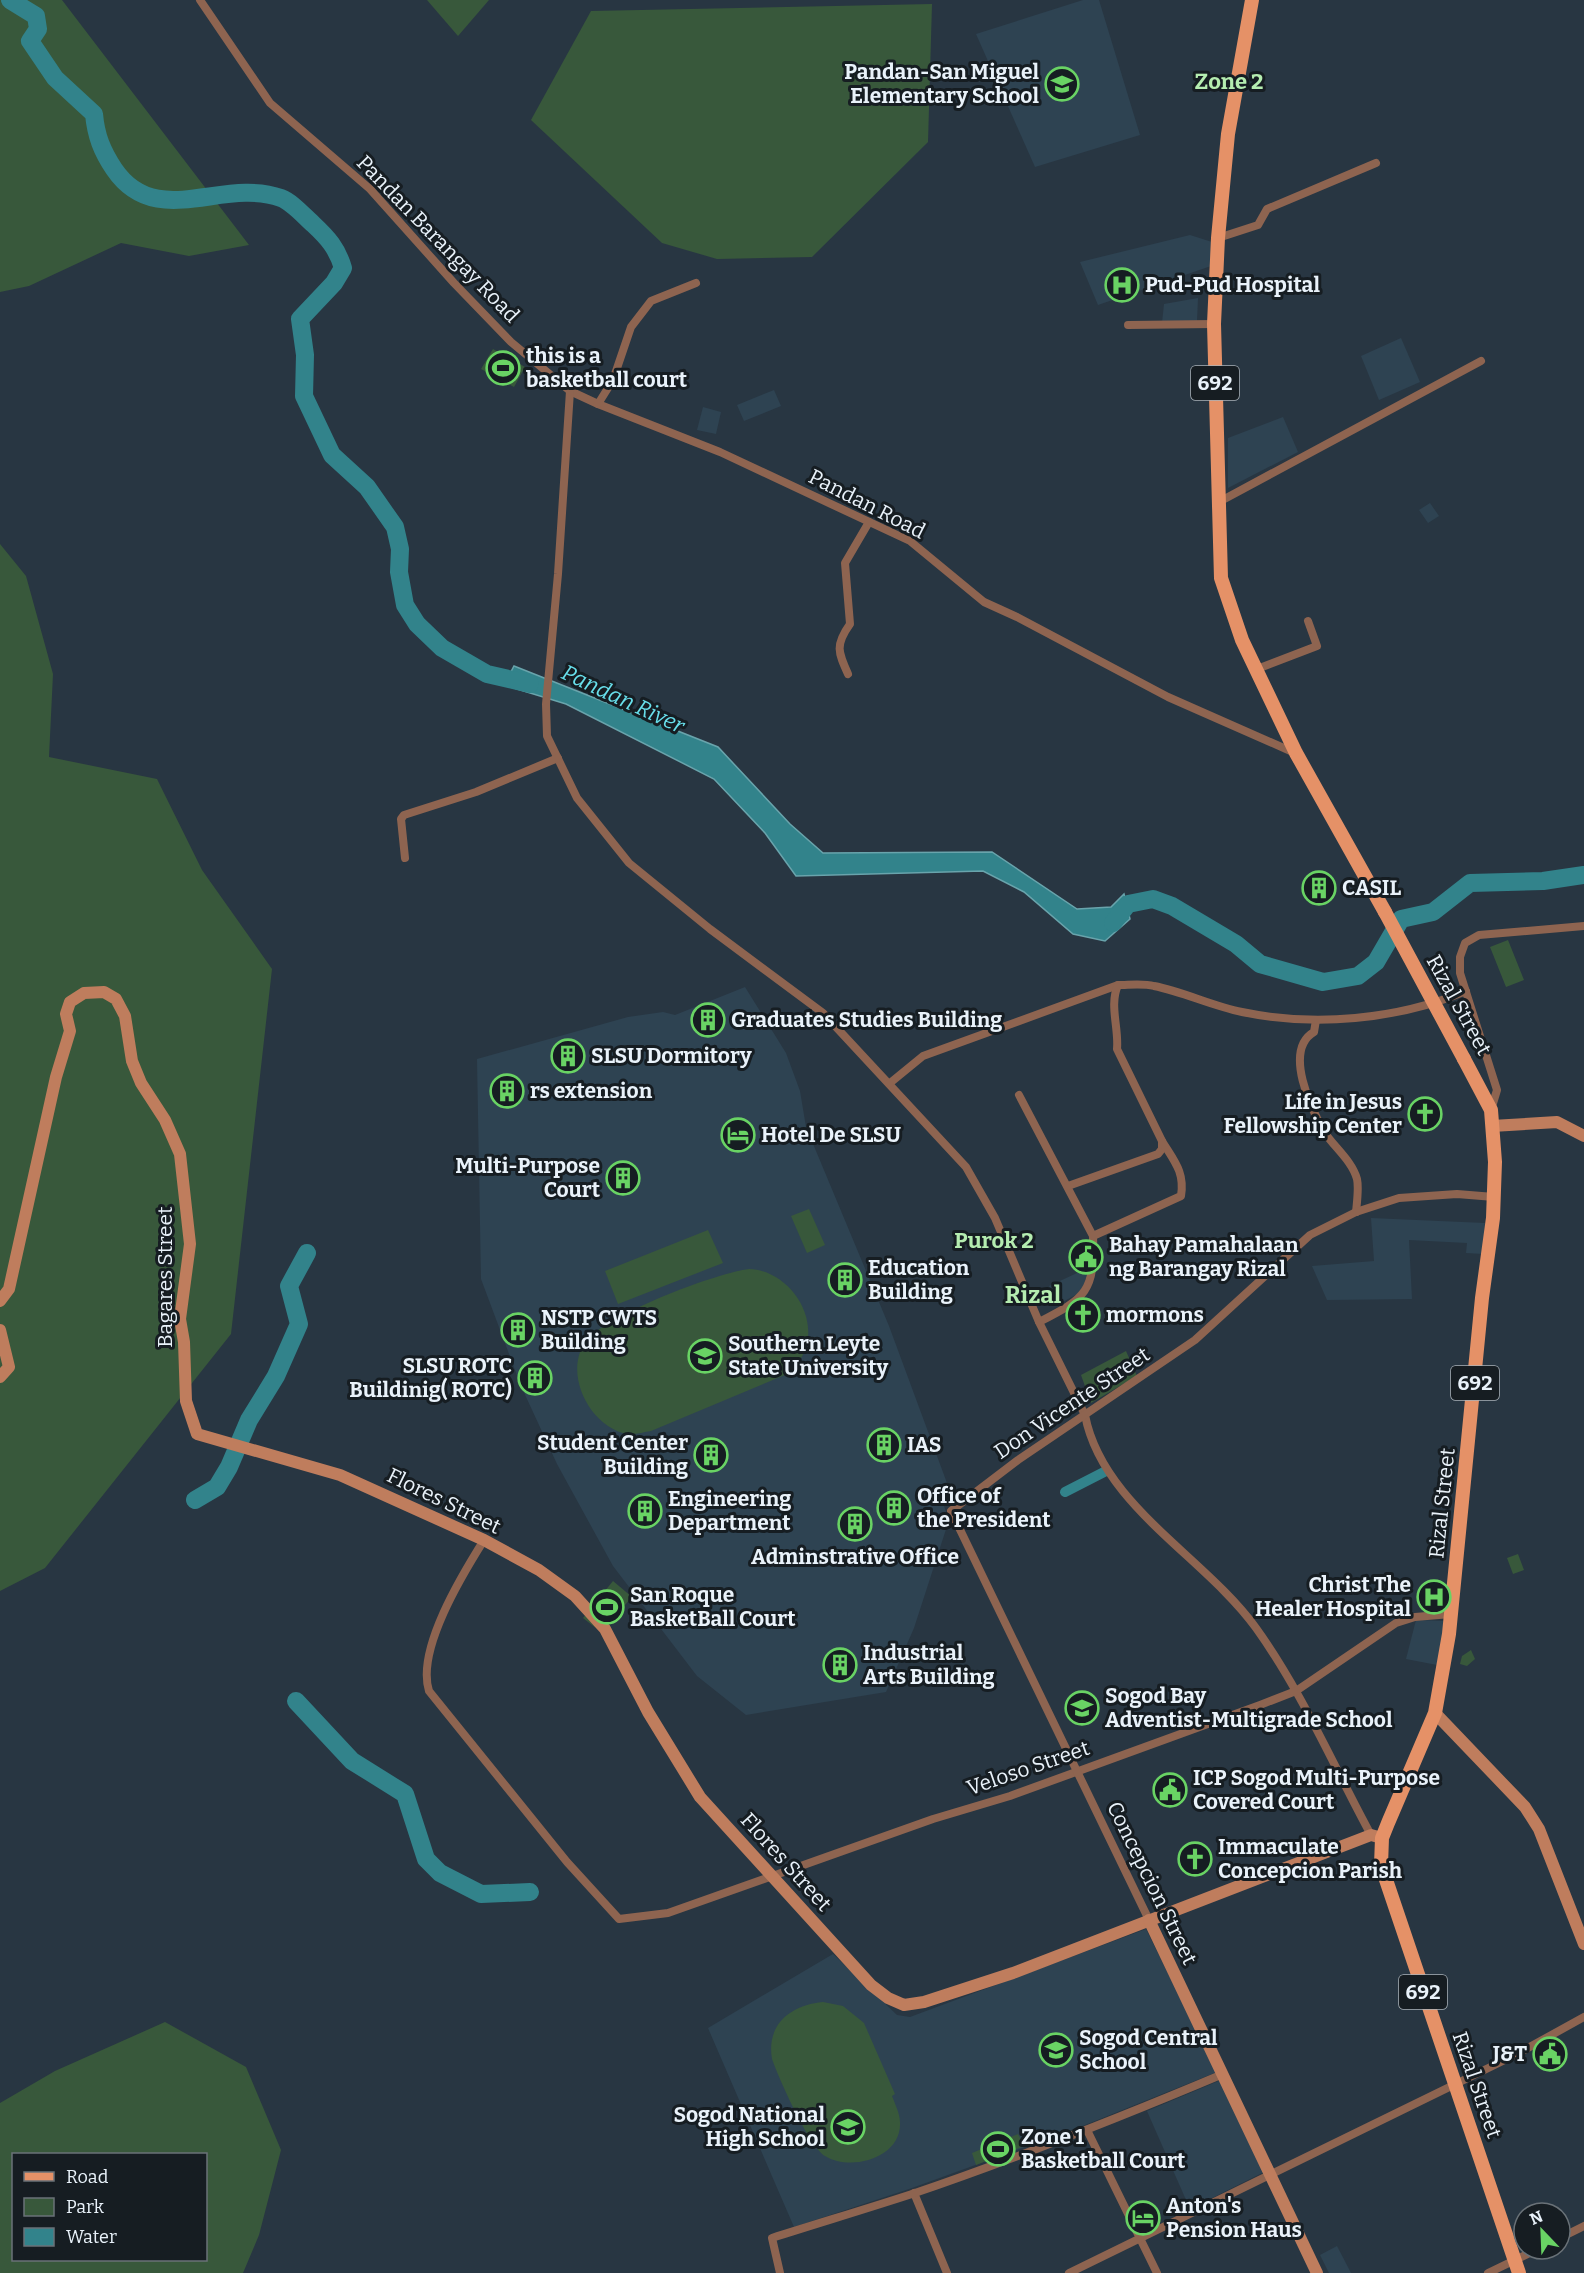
<svg xmlns="http://www.w3.org/2000/svg" width="1584" height="2273" font-family="Bitter,serif">
<style>
.built{fill:#2e4352}
.green{fill:#38583b;fill-rule:evenodd}
.water{fill:#32838b;stroke:#69a4ac;stroke-width:1.5}
.lines{fill:none;stroke-linecap:round;stroke-linejoin:round}
.canal{stroke:#32838b;stroke-width:10}
.river{stroke:#32838b;stroke-width:18}
.street{stroke:#8e6450;stroke-width:8}
.secondary{stroke:#bf7d5d;stroke-width:12}
.primary{stroke:#e59167;stroke-width:14}
.primary-bridge{stroke:#e59167;stroke-width:14}
.labels{text-anchor:middle;dominant-baseline:central;stroke-width:6;stroke-linejoin:round;paint-order:stroke}
.shield{fill:#161d22;stroke:#aab2b9;stroke-width:1.5}
.shield-label{font-size:20px;font-weight:bold;fill:#e9f2fa}
.poi-label{font-size:21px;font-weight:bold;fill:#e9f2fa;stroke:#161d22;text-anchor:start}
.street-label{font-size:21px;fill:#e9f2fa;stroke:#161d22}
.neighbourhood-label{font-size:22px;font-weight:bold;fill:#b5edb0;stroke:#161d22}
.water-label{font-size:22px;font-style:italic;fill:#68dfeb;stroke:#161d22}
.quarter-label{font-size:24px;font-weight:bold;fill:#b5edb0;stroke:#161d22}
</style>
<rect width="100%" height="100%" fill="#283642"/>
<g class="built">
<polygon points="1083,0 1099,0 1140,135 1035,167 976,34"/>
<polygon points="1190,235 1212,242 1211,266 1098,305 1080,262"/>
<polygon points="1198,298 1197,321 1162,323 1164,304"/>
<polygon points="1401,338 1420,382 1379,400 1361,356"/>
<polygon points="774,390 781,406 744,421 737,405"/>
<polygon points="703,407 721,412 716,434 697,430"/>
<polygon points="1283,417 1298,452 1228,488 1228,438"/>
<polygon points="1430,503 1439,516 1428,523 1419,510"/>
<polygon points="745,987 786,1053 800,1091 806,1127 889,1326 954,1502 944,1506 949,1520 914,1628 886,1692 746,1715 697,1676 613,1566 557,1464 521,1386 481,1279 477,1059 628,1017 663,1012 675,1015"/>
<polygon points="1371,1218 1485,1223 1483,1254 1466,1253 1467,1243 1409,1240 1412,1299 1327,1300 1312,1266 1374,1261"/>
<polygon points="1090,1267 1081,1292 1057,1305 1049,1286"/>
<polygon points="1416,1620 1447,1621 1437,1665 1406,1659"/>
<polygon points="1146,1929 1217,2072 1085,2125 912,2188 794,2227 708,2028 833,1954 897,2015 910,2017"/>
<polygon points="1221,2080 1264,2172 1190,2209 1147,2111"/>
<polygon points="1337,2246 1351,2273 1329,2273 1320,2255"/>
</g>
<g class="green">
<polygon points="0,0 62,0 249,245 189,256 121,243 29,286 0,292"/>
<polygon points="427,0 489,0 458,36"/>
<polygon points="932,4 928,142 812,257 717,259 662,243 531,120 591,11"/>
<polygon points="493,349 525,367 514,387 481,369"/>
<polygon points="0,544 26,576 53,674 49,757 157,779 202,870 272,969 231,1334 45,1568 0,1591"/>
<polygon points="1508,940 1524,980 1506,987 1490,947"/>
<polygon points="809,1209 825,1245 807,1253 791,1216"/>
<polygon points="708,1230 723,1263 618,1304 605,1271"/>
<path d="M749,1269C786,1270 819,1313 805,1350C801,1361 793,1367 785,1375L651,1431C644,1432 635,1435 628,1434C591,1428 564,1376 584,1344C601,1316 716,1273 749,1269Z"/>
<polygon points="1126,1351 1137,1376 1091,1403 1081,1375"/>
<polygon points="1518,1554 1524,1570 1513,1574 1507,1558"/>
<polygon points="613,1581 632,1597 601,1632 583,1618"/>
<polygon points="1471,1650 1475,1659 1467,1666 1460,1664 1462,1656"/>
<path d="M823,2002L843,2006L864,2023L895,2094L892,2096C895,2104 900,2114 900,2122C902,2158 851,2172 825,2156C809,2146 779,2079 772,2059C766,2024 791,2005 823,2002Z"/>
<path d="M165,2022L246,2067L281,2150L259,2235L243,2273H0V2103L55,2071ZM14,2154H206V2260H14Z"/>
<polygon points="1018,2134 1024,2146 976,2165 972,2153"/>
</g>
<polygon class="water" points="514,666 718,747 790,824 823,853 992,852 1077,909 1111,907 1124,894 1130,919 1105,941 1073,934 1024,892 983,871 796,876 765,833 714,779 566,704 504,685"/>
<g class="lines">
<polyline class="canal" points="1065,1492 1106,1471"/>
<g class="river">
<path d="M10,0L36,16L38,29L30,41L55,78L94,114C96,136 102,151 114,169C156,231 222,177 281,198C292,202 304,216 313,224C328,238 337,248 343,268L334,283L300,319L305,355L304,396L332,455L367,487L395,527L400,549L399,572L405,605L417,624L442,648L487,674L530,684"/>
<polyline points="1113,923 1128,904 1153,899 1172,906 1236,944 1260,964 1323,982 1358,976 1376,962 1401,919 1433,912 1470,883 1543,881 1584,875"/>
<polyline points="195,1500 217,1487 229,1467 249,1420 276,1376 299,1324 289,1286 307,1253"/>
<polyline points="296,1701 352,1761 405,1794 426,1859 440,1873 481,1894 530,1892"/>
</g>
<g class="street">
<polyline points="200,0 270,103 370,189 454,283 511,342 570,391 598,404 720,452 910,541 984,602 1017,617 1168,697 1295,753"/>
<polyline points="1218,238 1258,225 1267,209 1376,163"/>
<polyline points="1128,325 1214,324"/>
<path d="M570,391L558,574L546,704L547,736L577,798L629,863L710,929L823,1013L966,1167L995,1218L1039,1322L1085,1415C1102,1505 1205,1557 1256,1628C1302,1692 1333,1765 1371,1835"/>
<polyline points="598,404 613,380 631,327 651,301 696,283"/>
<polyline points="1217,503 1481,361"/>
<polyline points="1257,669 1317,646 1308,621"/>
<path d="M848,674C838,652 835,645 850,624L845,563L869,522"/>
<polyline points="405,858 401,819 404,815 476,792 558,758"/>
<path d="M1316,1020L1314,1032C1283,1050 1311,1109 1325,1133C1335,1148 1352,1161 1357,1179C1359,1188 1357,1202 1356,1212"/>
<polyline points="890,1083 923,1056 1118,985"/>
<path d="M1019,1095L1093,1236C1095,1292 1086,1298 1039,1322"/>
<polyline points="1491,1110 1497,1090 1460,973 1460,957 1465,943 1479,935 1584,926"/>
<path d="M1068,1186L1158,1154L1162,1149V1141L1117,1049C1119,1028 1109,1005 1118,985C1129,985 1143,983 1154,986C1184,992 1212,1006 1242,1012C1314,1027 1397,1020 1466,991"/>
<path d="M1093,1236L1181,1196C1185,1172 1174,1161 1162,1141"/>
<path d="M484,1540C462,1575 416,1650 429,1691L567,1862L619,1919L668,1913L933,1819L1010,1796L1260,1705L1296,1691L1396,1623L1415,1617L1451,1614"/>
<polyline points="1149,1920 951,1511 1018,1460 1195,1340 1310,1235 1356,1212 1399,1198 1457,1194 1494,1197"/>
<polyline points="1087,2130 1157,2273"/>
<polyline points="914,2193 947,2273"/>
<polyline points="1560,2238 1584,2226"/>
<path d="M780,2273L772,2238C819,2223 866,2209 912,2194C1017,2158 1121,2117 1223,2074"/>
<polyline points="1069,2273 1517,2054 1584,2017"/>
<polyline points="1488,2273 1538,2249"/>
</g>
<g class="secondary">
<polyline points="1492,1126 1557,1122 1584,1136"/>
<polyline points="0,1301 9,1289 56,1077 70,1031 66,1014 70,1002 84,993 104,992 116,999 125,1016 132,1061 141,1083 165,1120 180,1154 190,1244 180,1319 184,1342 186,1401 197,1434 340,1475 484,1540 539,1570 575,1596 605,1629 648,1712 700,1797 871,1985 888,1998 904,2005 924,2002 1013,1973 1371,1835 1382,1838"/>
<polyline points="0,1330 9,1367 0,1377"/>
<polyline points="1435,1713 1525,1807 1539,1829 1584,1944"/>
<polyline points="1149,1920 1317,2273"/>
</g>
<g class="primary">
<polyline points="1252,0 1228,134 1218,238 1214,324 1221,578 1242,640 1296,753 1385,912"/>
<polyline points="1464,1059 1491,1110 1495,1162 1493,1218 1482,1298 1449,1634 1435,1713 1388,1823 1382,1838 1381,1865 1519,2273"/>
</g>
<polyline class="primary-bridge" points="1385,912 1464,1059"/>
</g>
<defs>
<g id="school-ring" transform="scale(1.725)"><circle r="9.5" fill="#161d22" stroke="#69d364" stroke-width="1.5"/><path d="M0-5L7-2L0 1L-7-2ZM-4 1L0 2.5L4 1V4Q0 6-4 4Z" fill="#69d364"/></g>
<g id="hospital-ring" transform="scale(1.725)"><circle r="9.5" fill="#161d22" stroke="#69d364" stroke-width="1.5"/><path d="M-5-5h3v3.5h4V-5h3V5h-3V1.5h-4V5h-3Z" fill="#69d364"/></g>
<g id="stadium-ring" transform="scale(1.725)"><circle r="9.5" fill="#161d22" stroke="#69d364" stroke-width="1.5"/><path d="M0-5a6.5 5 0 1 0 0 10a6.5 5 0 1 0 0-10ZM-3.5-1.8h7v3.6h-7Z" fill="#69d364"/></g>
<g id="building-ring" transform="scale(1.725)"><circle r="9.5" fill="#161d22" stroke="#69d364" stroke-width="1.5"/><path d="M-4-6H4V6H1V3H-1V6H-4ZM-2.5-4.3h1.7v1.8h-1.7ZM.8-4.3h1.7v1.8H.8ZM-2.5-1h1.7V.8h-1.7ZM.8-1h1.7V.8H.8Z" fill="#69d364"/></g>
<g id="church-ring" transform="scale(1.725)"><circle r="9.5" fill="#161d22" stroke="#69d364" stroke-width="1.5"/><path d="M-1.2-6h2.4v3.5h3.3v2.4h-3.3V6h-2.4V-.1h-3.3v-2.4h3.3Z" fill="#69d364"/></g>
<g id="hotel-ring" transform="scale(1.725)"><circle r="9.5" fill="#161d22" stroke="#69d364" stroke-width="1.5"/><path d="M-6-4.5h1.5V1H6V5H4.5V3h-9V5H-6ZM-4 0a1.8 1.8 0 1 1 3.6 0ZM.5 0V-2.5h3Q6-2.5 6 0Z" fill="#69d364"/></g>
<g id="civic-ring" transform="scale(1.725)"><circle r="9.5" fill="#161d22" stroke="#69d364" stroke-width="1.5"/><path d="M-.6-6.5H3V-4.5H.6V-3L4-1V1h2V6H-6V1h2V-1L-.6-3ZM-1.2 2.5V6h2.4V2.5Z" fill="#69d364"/></g>
<g id="university-ring" transform="scale(1.725)"><circle r="9.5" fill="#161d22" stroke="#69d364" stroke-width="1.5"/><path d="M0-5L7-2L0 1L-7-2ZM-4 1L0 2.5L4 1V4Q0 6-4 4Z" fill="#69d364"/></g>
</defs>
<g fill-rule="evenodd">
<use href="#school-ring" x="1062" y="84"/>
<use href="#hospital-ring" x="1122" y="285"/>
<use href="#stadium-ring" x="503" y="368"/>
<use href="#building-ring" x="1319" y="888"/>
<use href="#building-ring" x="708" y="1020"/>
<use href="#building-ring" x="568" y="1056"/>
<use href="#building-ring" x="507" y="1091"/>
<use href="#church-ring" x="1425" y="1114"/>
<use href="#hotel-ring" x="738" y="1135"/>
<use href="#building-ring" x="623" y="1178"/>
<use href="#civic-ring" x="1086" y="1257"/>
<use href="#building-ring" x="845" y="1280"/>
<use href="#church-ring" x="1083" y="1315"/>
<use href="#building-ring" x="518" y="1330"/>
<use href="#university-ring" x="705" y="1356"/>
<use href="#building-ring" x="535" y="1378"/>
<use href="#building-ring" x="884" y="1445"/>
<use href="#building-ring" x="711" y="1455"/>
<use href="#building-ring" x="894" y="1508"/>
<use href="#building-ring" x="645" y="1511"/>
<use href="#building-ring" x="855" y="1524"/>
<use href="#hospital-ring" x="1434" y="1597"/>
<use href="#stadium-ring" x="607" y="1607"/>
<use href="#building-ring" x="840" y="1665"/>
<use href="#school-ring" x="1082" y="1708"/>
<use href="#civic-ring" x="1170" y="1790"/>
<use href="#church-ring" x="1195" y="1859"/>
<use href="#school-ring" x="1056" y="2050"/>
<use href="#civic-ring" x="1550" y="2054"/>
<use href="#school-ring" x="848" y="2127"/>
<use href="#stadium-ring" x="998" y="2149"/>
<use href="#hotel-ring" x="1143" y="2218"/>
</g>
<g class="labels">
<g class="shield">
<rect x="1191" y="366" width="48" height="34" rx="4.5"/>
<rect x="1451" y="1366" width="48" height="34" rx="4.5"/>
<rect x="1399" y="1975" width="48" height="34" rx="4.5"/>
</g>
<g class="shield-label">
<text x="1215" y="383">692</text>
<text x="1475" y="1383">692</text>
<text x="1423" y="1992">692</text>
</g>
<g class="poi-label">
<text x="1039" y="72" text-anchor="end">Pandan-San Miguel<tspan x="1039" dy="24">Elementary School</tspan></text>
<text x="1145" y="285">Pud-Pud Hospital</text>
<text x="526" y="356">this is a<tspan x="526" dy="24">basketball court</tspan></text>
<text x="1342" y="888">CASIL</text>
<text x="731" y="1020">Graduates Studies Building</text>
<text x="591" y="1056">SLSU Dormitory</text>
<text x="530" y="1091">rs extension</text>
<text x="1402" y="1102" text-anchor="end">Life in Jesus<tspan x="1402" dy="24">Fellowship Center</tspan></text>
<text x="761" y="1135">Hotel De SLSU</text>
<text x="600" y="1166" text-anchor="end">Multi-Purpose<tspan x="600" dy="24">Court</tspan></text>
<text x="1109" y="1245">Bahay Pamahalaan<tspan x="1109" dy="24">ng Barangay Rizal</tspan></text>
<text x="868" y="1268">Education<tspan x="868" dy="24">Building</tspan></text>
<text x="1106" y="1315">mormons</text>
<text x="541" y="1318">NSTP CWTS<tspan x="541" dy="24">Building</tspan></text>
<text x="728" y="1344">Southern Leyte<tspan x="728" dy="24">State University</tspan></text>
<text x="512" y="1366" text-anchor="end">SLSU ROTC<tspan x="512" dy="24">Buildinig( ROTC)</tspan></text>
<text x="688" y="1443" text-anchor="end">Student Center<tspan x="688" dy="24">Building</tspan></text>
<text x="907" y="1445">IAS</text>
<text x="917" y="1496">Office of<tspan x="917" dy="24">the President</tspan></text>
<text x="668" y="1499">Engineering<tspan x="668" dy="24">Department</tspan></text>
<text x="855" y="1557" text-anchor="middle">Adminstrative Office</text>
<text x="1411" y="1585" text-anchor="end">Christ The<tspan x="1411" dy="24">Healer Hospital</tspan></text>
<text x="630" y="1595">San Roque<tspan x="630" dy="24">BasketBall Court</tspan></text>
<text x="863" y="1653">Industrial<tspan x="863" dy="24">Arts Building</tspan></text>
<text x="1105" y="1696">Sogod Bay<tspan x="1105" dy="24">Adventist-Multigrade School</tspan></text>
<text x="1193" y="1778">ICP Sogod Multi-Purpose<tspan x="1193" dy="24">Covered Court</tspan></text>
<text x="1218" y="1847">Immaculate<tspan x="1218" dy="24">Concepcion Parish</tspan></text>
<text x="1079" y="2038">Sogod Central<tspan x="1079" dy="24">School</tspan></text>
<text x="1527" y="2054" text-anchor="end">J&amp;T</text>
<text x="825" y="2115" text-anchor="end">Sogod National<tspan x="825" dy="24">High School</tspan></text>
<text x="1021" y="2137">Zone 1<tspan x="1021" dy="24">Basketball Court</tspan></text>
<text x="1166" y="2206">Anton's<tspan x="1166" dy="24">Pension Haus</tspan></text>
</g>
<g class="street-label">
<text transform="translate(438 239) rotate(46)">Pandan Barangay Road</text>
<text transform="translate(867 504) rotate(27)">Pandan Road</text>
<text transform="translate(1459 1005) rotate(61)">Rizal Street</text>
<text transform="translate(165 1277) rotate(-90)">Bagares Street</text>
<text transform="translate(1072 1403) rotate(-34)">Don Vicente Street</text>
<text transform="translate(444 1501) rotate(26)">Flores Street</text>
<text transform="translate(1442 1503) rotate(-84)">Rizal Street</text>
<text transform="translate(1028 1768) rotate(-19)">Veloso Street</text>
<text transform="translate(786 1862) rotate(48)">Flores Street</text>
<text transform="translate(1152 1883) rotate(64)">Concepcion Street</text>
<text transform="translate(1477 2085) rotate(71)">Rizal Street</text>
</g>
<g class="neighbourhood-label">
<text x="1229" y="81">Zone 2</text>
<text x="994" y="1240">Purok 2</text>
</g>
<g class="water-label">
<text transform="translate(623 699) rotate(25)">Pandan River</text>
</g>
<g class="quarter-label">
<text x="1033" y="1295">Rizal</text>
</g>
</g>
<rect x="12" y="2153" width="195" height="108" fill="#161d22" stroke="#6a7278" stroke-width="1.5"/>
<rect x="24" y="2172" width="30" height="9" fill="#e59167" stroke="#6a7278" stroke-width="1.5"/>
<text x="66" y="2183" font-size="18" fill="#e9f2fa">Road</text>
<rect x="24" y="2198" width="30" height="18" fill="#38583b" stroke="#6a7278" stroke-width="1.5"/>
<text x="66" y="2213" font-size="18" fill="#e9f2fa">Park</text>
<rect x="24" y="2228" width="30" height="18" fill="#32838b" stroke="#6a7278" stroke-width="1.5"/>
<text x="66" y="2243" font-size="18" fill="#e9f2fa">Water</text>
<g transform="translate(1542 2231) rotate(337)"><circle r="28" fill="#161d22" stroke="#6a7278" stroke-width="1.5"/>
<path d="M0-4.5L10 22L0 15L-10 22Z" fill="#69d364"/>
<text y="-9" font-size="16" font-weight="bold" text-anchor="middle" fill="#e9f2fa">N</text>
</g>
</svg>
